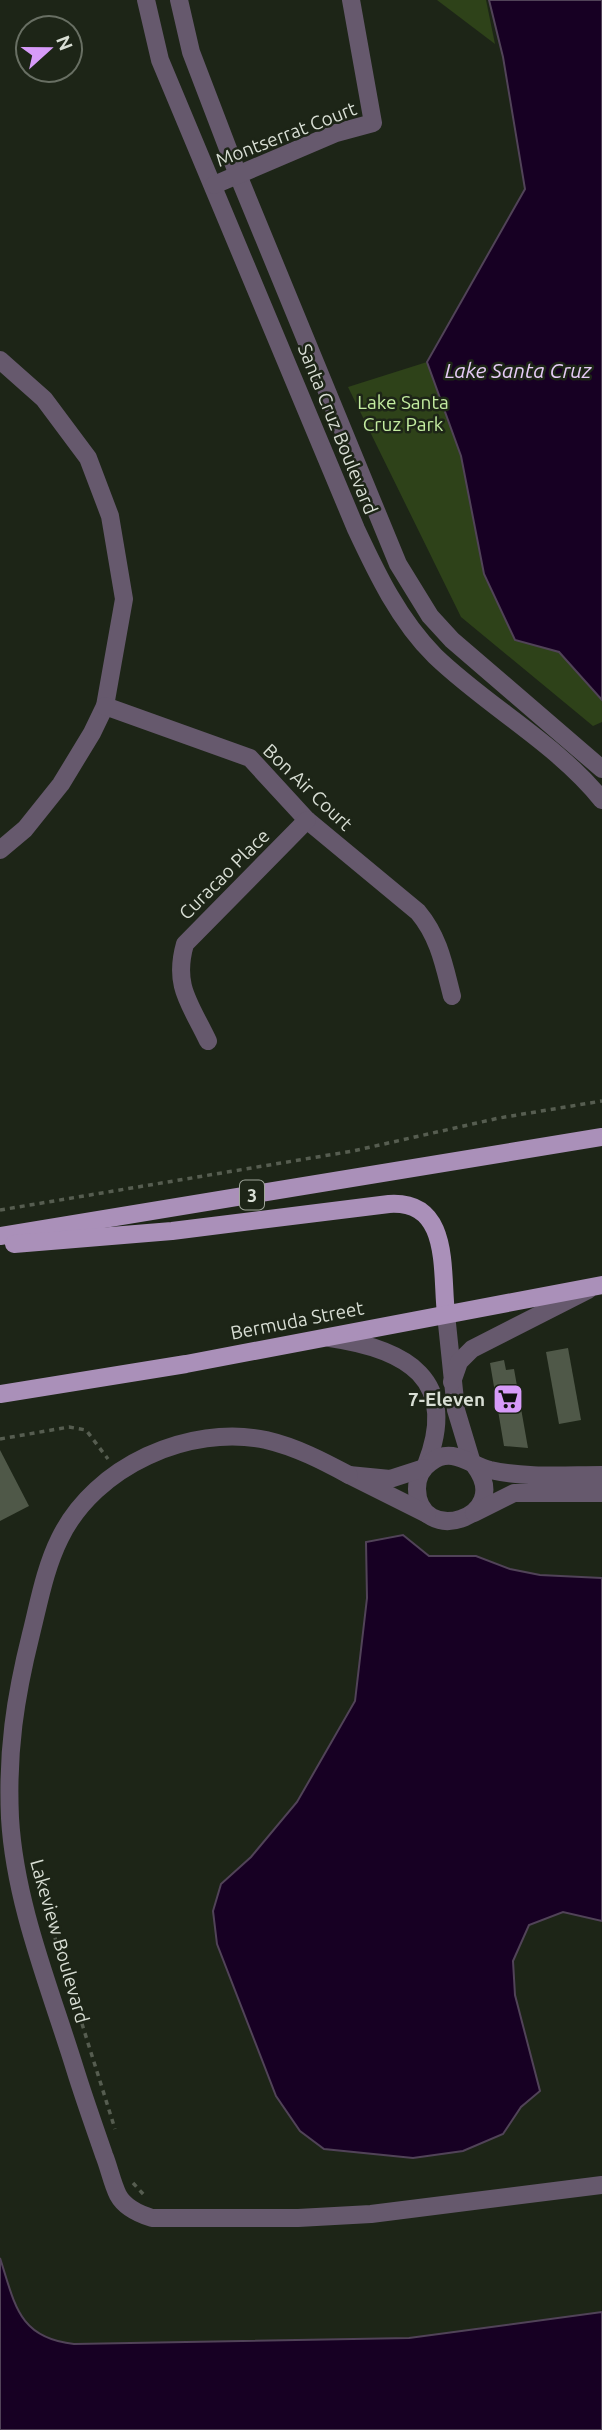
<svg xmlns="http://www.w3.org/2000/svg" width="602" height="2430" font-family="Ubuntu,sans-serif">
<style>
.green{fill:#2e4219}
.water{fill:#170023;stroke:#514358;stroke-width:2}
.building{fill:#4f5848}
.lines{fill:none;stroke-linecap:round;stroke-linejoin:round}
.path{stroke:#565d50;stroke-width:3.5;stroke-dasharray:5 5;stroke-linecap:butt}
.minor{stroke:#66596d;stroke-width:18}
.major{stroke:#aa90b9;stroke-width:18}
.labels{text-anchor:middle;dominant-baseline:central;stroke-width:5;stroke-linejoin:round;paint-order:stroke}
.shield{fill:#1d2517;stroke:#a0a69b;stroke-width:2}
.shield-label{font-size:18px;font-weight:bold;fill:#d8ded4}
.street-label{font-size:19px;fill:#d8ded4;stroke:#1d2517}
.park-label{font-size:19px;fill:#c3eca0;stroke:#1d2517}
.poi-label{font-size:19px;font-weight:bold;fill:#d8ded4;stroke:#1d2517;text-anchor:end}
.water-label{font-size:21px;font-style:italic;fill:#e6cbf6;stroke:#1d2517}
</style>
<rect width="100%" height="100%" fill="#1d2517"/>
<g class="green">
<polygon points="437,0 486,0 495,44"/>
<polygon points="427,362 461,456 484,574 515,640 559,652 602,700 602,722 593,726 461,617 348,387"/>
</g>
<g class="water">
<polygon points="489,0 602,0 602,700 559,652 515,640 484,574 461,456 427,362 525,189 503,57"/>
<polygon points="403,1535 429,1556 476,1556 510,1569 540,1575 602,1578 602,1921 563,1912 529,1925 513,1961 515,1995 540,2091 521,2107 503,2134 463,2151 413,2158 324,2149 300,2131 276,2096 217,1944 213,1911 221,1884 251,1857 297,1802 355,1701 367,1598 366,1542"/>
<path d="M0,2258C15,2304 18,2338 74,2344L409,2338L602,2312V2430H0Z"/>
</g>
<g class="building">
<polygon points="568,1348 581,1420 559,1424 546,1352"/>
<polygon points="504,1360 506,1370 514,1369 528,1448 504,1446 490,1363"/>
<polygon points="0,1450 29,1506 0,1521"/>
</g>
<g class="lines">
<g class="path">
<polyline points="0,1210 353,1151 499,1118 602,1101"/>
<polyline points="0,1439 69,1427 86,1430 108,1459"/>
<polyline points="40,1890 115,2129"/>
<polyline points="133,2183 144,2195"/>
</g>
<g class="minor">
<path d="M146,0L160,60L356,529C377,574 399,620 435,656C488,707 556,743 602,800"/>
<polyline points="179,0 191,52 238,175 398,564 430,616 452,640 602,769"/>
<polyline points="214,185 336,133 373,123 351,0"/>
<polyline points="0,360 44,399 88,458 110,516 124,599 105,706 92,733 61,784 25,829 0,850"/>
<path d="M105,706L250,758L307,820L418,912C439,937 444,965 452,996"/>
<path d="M208,1041C190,1003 173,986 185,944L307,820"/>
<polyline points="446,1314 456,1410 472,1463"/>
<path d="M330,1338C406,1349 460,1379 426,1465"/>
<polyline points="452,1382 459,1362 472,1349 588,1290"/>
<path d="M475,1466C514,1518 418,1547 417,1489C417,1478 422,1468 431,1462C452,1446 470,1465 490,1470C526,1478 565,1475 602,1475"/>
<polyline points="424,1468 390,1479 349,1475 427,1514"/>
<path d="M349,1475C323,1461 296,1447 266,1440C189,1424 95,1466 60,1538C45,1568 39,1602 31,1634C15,1698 7,1752 10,1818C15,1904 50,1988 75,2069C84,2098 94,2126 104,2155C109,2167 112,2183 118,2195C125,2208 139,2214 152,2218H298L371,2214L602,2185"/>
<polyline points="474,1513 514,1493 602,1493"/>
</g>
<g class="major">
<polyline points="0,1236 602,1137"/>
<path d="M14,1244L172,1231L389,1204C451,1200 441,1270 446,1314"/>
<polyline points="0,1394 186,1364 602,1285"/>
</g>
</g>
<defs>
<g id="supermarket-square" transform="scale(1.575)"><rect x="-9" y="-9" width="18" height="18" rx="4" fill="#d79bf9" stroke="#1d2517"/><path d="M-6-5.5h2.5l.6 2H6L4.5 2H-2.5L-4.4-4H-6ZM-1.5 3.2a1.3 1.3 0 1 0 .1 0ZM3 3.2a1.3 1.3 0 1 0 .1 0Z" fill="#111"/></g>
</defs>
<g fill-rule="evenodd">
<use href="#supermarket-square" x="508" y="1399"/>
</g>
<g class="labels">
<rect class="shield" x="240" y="1180.5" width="24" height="29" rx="5"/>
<g class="shield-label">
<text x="252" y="1195">3</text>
</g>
<g class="street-label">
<text transform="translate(286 134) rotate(-21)">Montserrat Court</text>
<text transform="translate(338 429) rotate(68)">Santa Cruz Boulevard</text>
<text transform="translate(308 787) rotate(44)">Bon Air Court</text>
<text transform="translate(224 874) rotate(-45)">Curacao Place</text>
<text transform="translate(297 1320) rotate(-11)">Bermuda Street</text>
<text transform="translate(60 1941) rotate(74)">Lakeview Boulevard</text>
</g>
<g class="park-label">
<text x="403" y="402">Lake Santa<tspan x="403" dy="22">Cruz Park</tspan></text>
</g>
<g class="poi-label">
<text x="485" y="1399">7-Eleven</text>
</g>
<g class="water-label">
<text x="518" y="370">Lake Santa Cruz</text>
</g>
</g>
<g transform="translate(49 49) rotate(69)"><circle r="33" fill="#1d2517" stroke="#686f63" stroke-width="2"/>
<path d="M0-5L12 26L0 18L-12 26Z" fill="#d79bf9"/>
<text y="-10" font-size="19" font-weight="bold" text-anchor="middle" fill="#d8ded4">N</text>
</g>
</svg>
